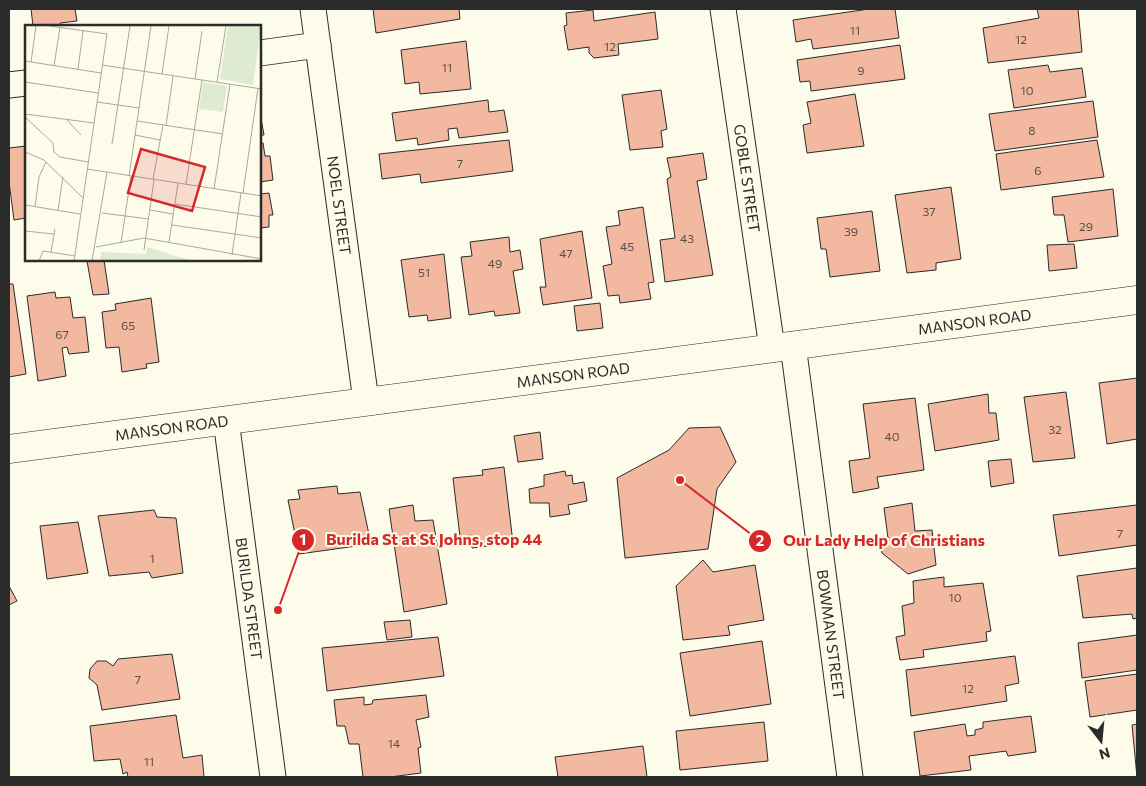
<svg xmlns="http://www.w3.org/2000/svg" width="1146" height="786" font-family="Commissioner,sans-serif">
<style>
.building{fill:#f2b8a0;stroke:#2b2b2b}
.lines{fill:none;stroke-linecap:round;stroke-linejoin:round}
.street-casing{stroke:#2b2b2b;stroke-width:27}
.secondary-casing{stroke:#2b2b2b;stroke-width:29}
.street{stroke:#fdfbea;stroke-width:25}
.secondary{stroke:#fdfbea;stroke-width:28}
.labels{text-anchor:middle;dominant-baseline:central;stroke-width:4;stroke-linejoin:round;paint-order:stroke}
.number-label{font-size:12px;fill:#5d4e48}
.street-label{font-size:15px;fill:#2b2b2b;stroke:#fdfbea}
.inset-road{fill:none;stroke:#a9a89e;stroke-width:1}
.view{fill:#d62828;fill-opacity:0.15;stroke:#d62828;stroke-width:2.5}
.inset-edge{fill:none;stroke:#2b2b2b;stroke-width:2.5}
.leader{fill:none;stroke:#d62828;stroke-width:2}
.callout-dot{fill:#d62828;stroke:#fdfbea;stroke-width:2}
.mark-label{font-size:15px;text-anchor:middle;font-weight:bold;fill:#fff}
.callout-label{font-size:16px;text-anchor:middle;font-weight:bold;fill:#d62828;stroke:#fdfbea;stroke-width:4;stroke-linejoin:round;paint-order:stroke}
</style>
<rect width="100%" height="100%" fill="#fdfbea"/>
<g class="building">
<polygon points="31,9 75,9 77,21 60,23 60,26 33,26"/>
<polygon points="373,9 459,9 460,19 376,33"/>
<polygon points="869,9 895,9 899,38 813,49 811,39 796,42 793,20"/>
<polygon points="1037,9 1078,9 1082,52 988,63 983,28 1039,18"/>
<polygon points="593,10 594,21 655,12 658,39 618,44 619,55 594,58 589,53 589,47 568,50 564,26 567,25 566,13"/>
<polygon points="466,41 471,89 420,94 419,82 405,84 401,50"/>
<polygon points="900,45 905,79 811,91 810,81 800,82 797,60"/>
<polygon points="1048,65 1050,72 1082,68 1086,97 1014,108 1008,70"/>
<polygon points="661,90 667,129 661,131 663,147 630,150 622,95"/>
<polygon points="855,94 864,146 807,153 803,125 811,123 807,102"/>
<polygon points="488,100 489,112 504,110 508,132 459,138 457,128 448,129 449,140 418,145 417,138 396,141 392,113"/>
<polygon points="1093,101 1098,137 995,151 989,114"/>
<polygon points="260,113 264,135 260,135"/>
<polygon points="509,140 513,171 421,183 420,174 382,179 379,154"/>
<polygon points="1097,140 1104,177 1001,190 996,154"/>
<polygon points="260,143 263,143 265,156 270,156 273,180 260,182"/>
<polygon points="26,146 26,218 14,220 9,182 9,148"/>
<polygon points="703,153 707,179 697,181 713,275 665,282 660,240 675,238 667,179 671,177 667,158"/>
<polygon points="951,187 961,259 936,263 936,270 907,273 895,195"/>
<polygon points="1113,189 1118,236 1068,242 1064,215 1054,215 1052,197"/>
<polygon points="269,193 273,215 269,215 269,227 260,228 260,194"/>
<polygon points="643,207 654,282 648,283 651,299 620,303 619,295 608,296 603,266 612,264 606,227 620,225 618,211"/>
<polygon points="872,211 880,271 830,277 826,249 821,249 817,218"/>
<polygon points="582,231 592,298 543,305 540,287 546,287 540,239"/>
<polygon points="509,237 510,252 520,250 523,269 513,271 520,313 495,316 494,311 469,315 461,257 472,256 470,242"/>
<polygon points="1074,244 1077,268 1049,271 1047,245"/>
<polygon points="444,254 451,318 428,321 427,315 409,317 401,260"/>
<polygon points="104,260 109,294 93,295 87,261"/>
<polygon points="9,284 13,284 26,374 9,377"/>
<polygon points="55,292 56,298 70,297 73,318 85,317 89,352 69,354 67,347 62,348 66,376 38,381 27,296"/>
<polygon points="151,298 159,362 146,364 147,368 122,372 119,347 106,348 102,312 116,310 115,304"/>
<polygon points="600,303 603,328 577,331 574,306"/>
<polygon points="1137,378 1137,439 1107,444 1099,383"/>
<polygon points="1066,392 1075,458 1033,462 1024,397"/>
<polygon points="988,394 989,413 996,413 999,440 935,451 928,404"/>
<polygon points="915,398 924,470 877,477 879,488 853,493 849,461 870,458 863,404"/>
<polygon points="720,427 736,462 717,489 708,549 625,558 617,478 669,450 689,428"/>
<polygon points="540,432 543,459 518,462 514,436"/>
<polygon points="1011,459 1014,483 991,487 988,461"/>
<polygon points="504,467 513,543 472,548 470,535 460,537 453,478 483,475 482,470"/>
<polygon points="565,471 566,476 572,475 573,484 584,482 587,501 568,505 570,514 550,517 549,503 530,503 529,489 544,486 544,475"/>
<polygon points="337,486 338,494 360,492 371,544 299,554 288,500 300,499 298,490"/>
<polygon points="912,503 915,531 932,530 936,565 908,574 882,553 880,540 888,538 884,508"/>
<polygon points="413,505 415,521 433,520 447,604 404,612 389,509"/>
<polygon points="1137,505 1137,545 1059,556 1053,515"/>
<polygon points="154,510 157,517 176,518 183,573 152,578 149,572 109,576 98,516"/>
<polygon points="78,522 88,573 47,579 40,526"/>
<polygon points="703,560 713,572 755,565 764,620 728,626 730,635 683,640 676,586"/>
<polygon points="1137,568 1137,618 1133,619 1132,614 1083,618 1077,576"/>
<polygon points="944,577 944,587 983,583 991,631 986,632 987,641 923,650 924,657 900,660 896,637 905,635 902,606 914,603 913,581"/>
<polygon points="9,586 17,601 9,605"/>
<polygon points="410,620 412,637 387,640 384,622"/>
<polygon points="1137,635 1137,670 1082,678 1078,643"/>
<polygon points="438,637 444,676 327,691 322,648"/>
<polygon points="762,641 771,704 690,716 680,653"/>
<polygon points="172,654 180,699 102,710 97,685 89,678 90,669 97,661 106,661 113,666 118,659"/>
<polygon points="1015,656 1019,683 1005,686 1007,701 911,716 906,670"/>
<polygon points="1137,674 1137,710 1090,717 1085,681"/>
<polygon points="426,695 429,717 416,720 421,747 418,748 421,773 390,777 363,777 359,744 349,744 345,726 337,726 334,700 364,697 364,705 372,704 373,700"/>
<polygon points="176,715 183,758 202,755 204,777 128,777 127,772 123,774 120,759 94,761 90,726"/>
<polygon points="1031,716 1036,752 1008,756 1006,751 969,756 971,770 920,776 914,732 965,724 967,736 975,735 975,730 983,728 983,722"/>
<polygon points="764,722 768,761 680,770 676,731"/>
<polygon points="1137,724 1137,777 1132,725"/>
<polygon points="643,746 647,777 558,777 555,757"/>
</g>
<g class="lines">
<g class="street-casing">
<g id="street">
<path id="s1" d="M313,9L366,401"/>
<path id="s2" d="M723,9L772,348"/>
<polyline points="260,53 318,45"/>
<polyline points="9,85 26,83"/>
<path id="s3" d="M793,345L850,777"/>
<path id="s4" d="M226,420L273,777"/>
</g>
</g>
<g class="secondary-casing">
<g id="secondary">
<path id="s5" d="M9,449L1137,300"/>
</g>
</g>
<use href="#street" class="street"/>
<use href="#secondary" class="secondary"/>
</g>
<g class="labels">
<g class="number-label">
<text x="855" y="30">11</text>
<text x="1021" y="39">12</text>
<text x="610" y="46">12</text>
<text x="447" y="67">11</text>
<text x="861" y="70">9</text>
<text x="1027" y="90">10</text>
<text x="1032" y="130">8</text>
<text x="460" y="163">7</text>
<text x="1038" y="170">6</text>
<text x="929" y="211">37</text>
<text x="1086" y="226">29</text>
<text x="851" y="231">39</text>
<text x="687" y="238">43</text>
<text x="627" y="246">45</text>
<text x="566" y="253">47</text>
<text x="495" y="263">49</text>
<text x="424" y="272">51</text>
<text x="128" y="325">65</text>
<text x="62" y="334">67</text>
<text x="1055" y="429">32</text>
<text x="892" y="436">40</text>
<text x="1120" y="533">7</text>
<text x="152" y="558">1</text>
<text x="955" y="597">10</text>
<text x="138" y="679">7</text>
<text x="968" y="688">12</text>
<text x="394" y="743">14</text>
<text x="149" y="761">11</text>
</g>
<g class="street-label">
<text stroke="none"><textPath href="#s2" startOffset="171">GOBLE STREET</textPath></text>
<text stroke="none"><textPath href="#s1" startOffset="198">NOEL STREET</textPath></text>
<text stroke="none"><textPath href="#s5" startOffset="974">MANSON ROAD</textPath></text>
<text stroke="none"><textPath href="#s5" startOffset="569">MANSON ROAD</textPath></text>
<text stroke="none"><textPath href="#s5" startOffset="164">MANSON ROAD</textPath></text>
<text stroke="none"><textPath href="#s4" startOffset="180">BURILDA STREET</textPath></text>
<text stroke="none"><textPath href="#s3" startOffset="292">BOWMAN STREET</textPath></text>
</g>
</g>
<g transform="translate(25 25)">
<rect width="236" height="236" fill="#fdfbea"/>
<path d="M203,1H236L228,60L195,54ZM178,57L202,61L198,87L174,84ZM122,222L167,236H75L76,227L121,229Z" fill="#deebd1"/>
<path class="inset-road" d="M25,1L82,9L49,236M0,36L76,48M6,37L11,1M77,40L237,64M29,41L35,2M53,44L58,6M137,49L144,1M170,54L177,6M0,57L73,68M192,57L201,1M72,77L114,83M0,89L69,98M0,92L28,118L29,127L35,132L63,137M41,94L56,110M112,96L198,109M141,101L148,51M110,110L135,115M87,119L105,1M0,127L19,135L58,173M62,144L237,171M104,151L126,1M128,154L138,100M161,159L177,55M189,164L205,59M218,168L233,63M150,179L237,192M0,180L55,189M10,181L14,152L21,137M33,185L38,152M125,185L148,189M77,188L124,194M147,200L237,213M0,206L29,209M144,217L153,158M96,218L106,151M71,222L119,213L237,234M119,225L129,155M26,227L30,204M207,230L216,168M14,236L18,226L50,231M67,236L82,147"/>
<path class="view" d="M116,124L180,142L167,186L103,168Z"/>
<rect width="236" height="236" class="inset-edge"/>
</g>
<path class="leader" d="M278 610L303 540M680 480L760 541"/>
<g class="callout-dot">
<circle cx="278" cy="610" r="5"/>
<circle cx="680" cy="480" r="5"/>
<circle cx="303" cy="540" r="12"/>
<circle cx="760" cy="541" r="12"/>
</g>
<g class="mark-label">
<text x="303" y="545">1</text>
<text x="760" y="546">2</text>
</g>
<g class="callout-label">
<text x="434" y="545">Burilda St at St Johns, stop 44</text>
<text x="884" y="546">Our Lady Help of Christians</text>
</g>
<rect width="1146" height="786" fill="none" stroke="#2b2b2b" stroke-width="20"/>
<g transform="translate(1101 741) rotate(164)" stroke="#fdfbea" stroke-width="4" paint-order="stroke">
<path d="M0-4L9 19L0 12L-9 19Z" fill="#2b2b2b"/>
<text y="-8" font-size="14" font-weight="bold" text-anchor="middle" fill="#2b2b2b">N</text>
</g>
</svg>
